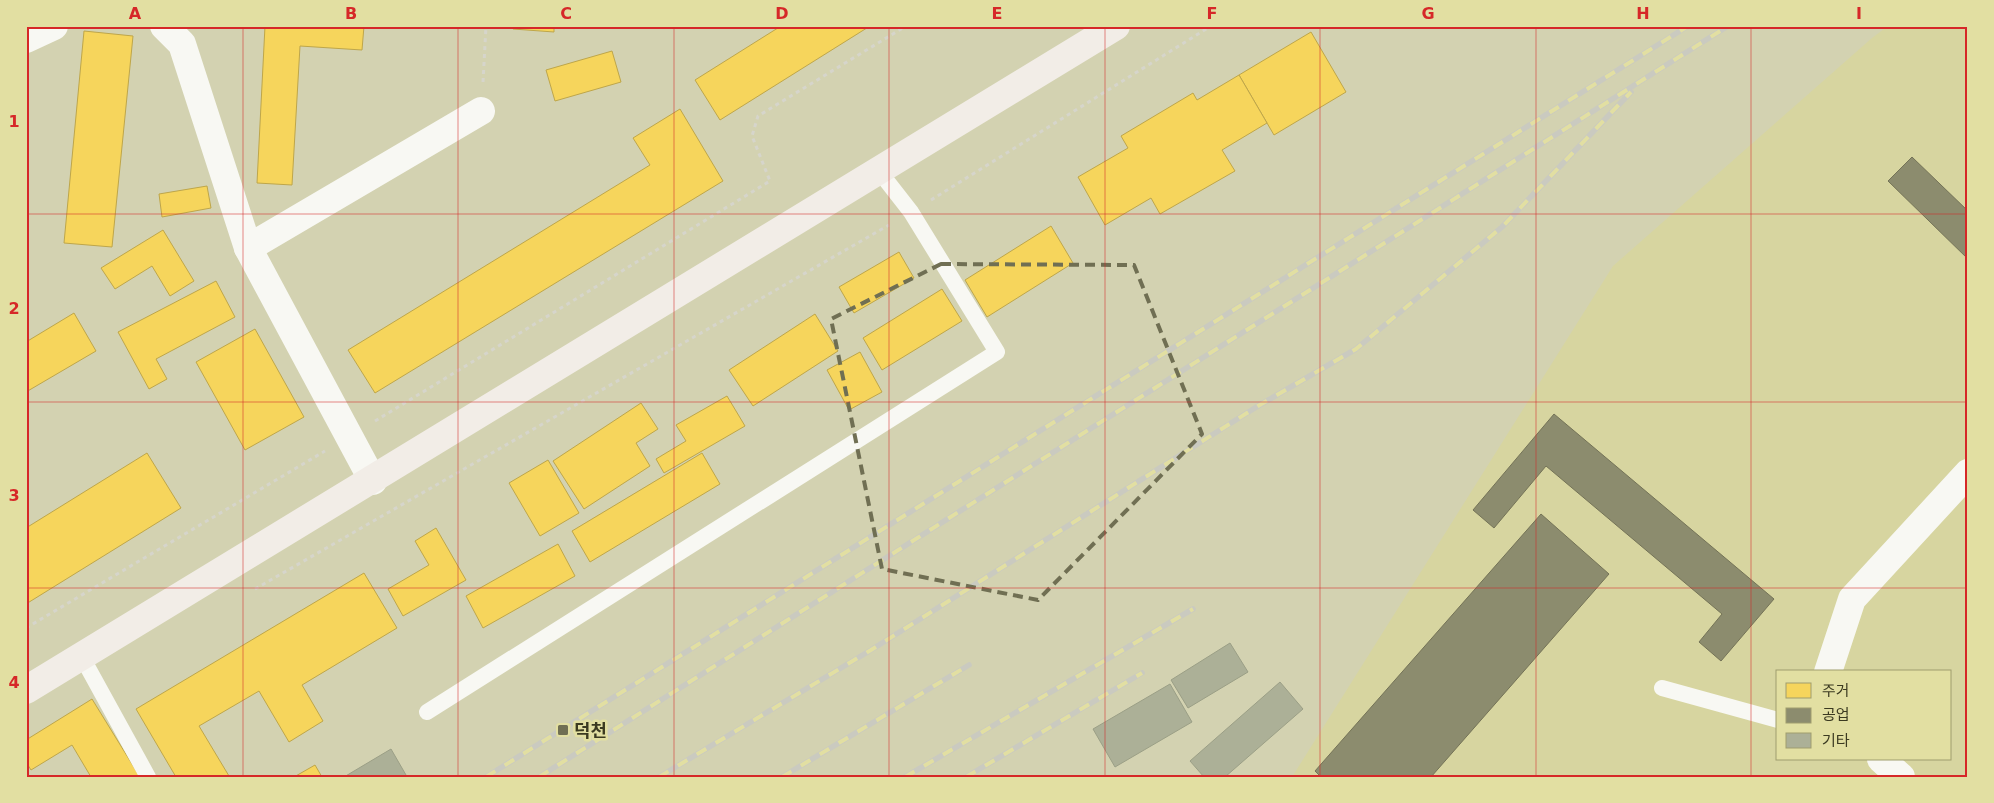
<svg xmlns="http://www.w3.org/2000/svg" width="1994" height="803" font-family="'DejaVu Sans','Noto Sans KR',sans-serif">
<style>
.built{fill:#d7d5a0;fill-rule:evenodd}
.homes{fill:#f6d55c;stroke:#bea64a}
.industry{fill:#8c8c6e;stroke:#747357}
.building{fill:#acb097;stroke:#9b9f86}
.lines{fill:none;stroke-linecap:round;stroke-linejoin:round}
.path{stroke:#d6d5cb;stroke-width:3;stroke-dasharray:4 4;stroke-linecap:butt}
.lane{stroke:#f8f8f3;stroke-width:16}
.street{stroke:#f8f8f3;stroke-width:28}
.secondary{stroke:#f2ede7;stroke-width:28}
.rail-casing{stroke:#cacac0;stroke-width:5.5}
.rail{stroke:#e2dfa2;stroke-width:4;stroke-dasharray:11;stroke-linecap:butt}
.marked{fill:none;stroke:#706f53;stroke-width:4;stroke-dasharray:10 6;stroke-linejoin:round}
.grid{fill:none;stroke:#d62828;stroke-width:1;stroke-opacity:0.55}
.poi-dot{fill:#706f53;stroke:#e2dfa2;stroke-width:2}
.labels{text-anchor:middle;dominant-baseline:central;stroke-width:5;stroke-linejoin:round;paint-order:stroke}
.poi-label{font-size:18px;font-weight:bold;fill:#3b3a21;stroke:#e2dfa2;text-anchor:start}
.neatline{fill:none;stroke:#d62828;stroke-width:2}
.grid-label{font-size:16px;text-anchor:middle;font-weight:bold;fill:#d62828}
</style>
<rect width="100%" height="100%" fill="#d3d2b1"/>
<path class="built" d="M1888,26H1968V777H1292L1613,266L1872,38ZM1778,672H1950V759H1778Z"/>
<g class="homes">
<polygon points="265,26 364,26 362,50 300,46 292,185 257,183"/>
<polygon points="513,26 554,26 554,32 513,29"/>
<polygon points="781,26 870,26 720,120 695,80"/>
<polygon points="84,31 133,36 112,247 64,243"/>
<polygon points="1311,32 1346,92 1274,135 1239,75"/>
<polygon points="612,51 621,82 555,101 546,70"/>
<polygon points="1239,75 1267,123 1222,150 1235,171 1160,214 1151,198 1105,225 1078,177 1128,148 1121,136 1193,93 1197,100"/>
<polygon points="680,109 723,181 375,393 348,350 650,165 633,138"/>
<polygon points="207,186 211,208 162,217 159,194"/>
<polygon points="1051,226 1073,263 987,317 965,280"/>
<polygon points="163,230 194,281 170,296 152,266 115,289 101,268"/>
<polygon points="899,252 914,278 854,313 839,287"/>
<polygon points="216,281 235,317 156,359 167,379 149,389 118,332"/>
<polygon points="942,289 962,321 882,370 863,338"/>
<polygon points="74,313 96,351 26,392 26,342"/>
<polygon points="815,314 838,351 753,406 729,370"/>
<polygon points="255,329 304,417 245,450 196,362"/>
<polygon points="860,352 882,392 849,410 827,370"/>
<polygon points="727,396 745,426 664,473 656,459 686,441 676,425"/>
<polygon points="641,403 658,429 636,443 650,466 584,509 553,461"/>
<polygon points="147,453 181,508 26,604 26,528"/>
<polygon points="702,453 720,484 590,562 572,531"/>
<polygon points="548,460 579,513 540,536 509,483"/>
<polygon points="436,528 466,580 403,616 388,589 429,565 415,541"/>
<polygon points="558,544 575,576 483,628 466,596"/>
<polygon points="364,573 397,628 302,685 323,721 289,742 259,691 199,726 229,776 176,777 136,709"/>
<polygon points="92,699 140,777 91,777 72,745 31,770 26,762 26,740"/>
<polygon points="315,765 322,777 294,777"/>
</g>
<g class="industry">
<polygon points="1912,157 1968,211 1968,259 1888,181"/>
<polygon points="1554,414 1774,599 1721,661 1699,642 1722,614 1546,466 1494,528 1473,510"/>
<polygon points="1541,514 1609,574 1431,777 1321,777 1315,771"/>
</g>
<g class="building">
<polygon points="1230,643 1248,672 1188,708 1171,680"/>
<polygon points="1280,682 1303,709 1225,777 1204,777 1190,761"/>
<polygon points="1170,684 1192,722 1115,767 1093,729"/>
<polygon points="391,749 406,775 404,777 344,777"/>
</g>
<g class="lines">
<g class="path">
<polyline points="483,82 486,26"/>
<polyline points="931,200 1211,26"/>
<polyline points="375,421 770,181 752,136 758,116 906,26"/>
<polyline points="255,589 889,225"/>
<polyline points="26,628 325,451"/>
</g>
<g class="lane">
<polyline points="82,657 148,777"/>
<polyline points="1662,688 1778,720"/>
<polyline points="427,712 997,352 911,212 879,171"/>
</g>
<g class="street">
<polyline points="164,26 182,44 248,248 373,481"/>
<polyline points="26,39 54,26"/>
<polyline points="248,248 481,111"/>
<polyline points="1828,672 1852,599 1968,473"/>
<polyline points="1881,759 1901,777"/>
</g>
<polyline class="secondary" points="26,690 1116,26"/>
<g class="rail-casing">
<g id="rail">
<polyline points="486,777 1688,26"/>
<polyline points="539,777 1728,26"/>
<polyline points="659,777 871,650 1258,406 1356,349 1502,227 1631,92"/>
<polyline points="782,777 969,665"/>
<polyline points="905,777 1193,609"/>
<polyline points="966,777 1142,673"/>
</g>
</g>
<use href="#rail" class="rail"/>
</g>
<path class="marked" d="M941,264L1134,265L1202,434L1038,600L882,569L831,319Z"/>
<path class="grid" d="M243,26V777M458,26V777M674,26V777M889,26V777M1105,26V777M1320,26V777M1536,26V777M1751,26V777M26,214H1968M26,402H1968M26,588H1968"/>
<rect class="poi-dot" x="557" y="724" width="12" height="12" rx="2.5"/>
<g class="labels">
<g class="poi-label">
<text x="574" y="730">덕천</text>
</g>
</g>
<rect width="1994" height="803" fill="none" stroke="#e2dfa2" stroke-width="55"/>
<rect x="1776" y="670" width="175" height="90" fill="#e2dfa2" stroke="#9f9d6e"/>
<rect x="1786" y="683" width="25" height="15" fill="#f6d55c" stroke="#9f9d6e"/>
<text x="1822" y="696" font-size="15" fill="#3b3a21">주거</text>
<rect x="1786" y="708" width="25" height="15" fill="#8c8c6e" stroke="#9f9d6e"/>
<text x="1822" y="720" font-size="15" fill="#3b3a21">공업</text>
<rect x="1786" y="733" width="25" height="15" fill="#acb097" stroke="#9f9d6e"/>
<text x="1822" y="746" font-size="15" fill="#3b3a21">기타</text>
<rect x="28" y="28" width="1938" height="748" class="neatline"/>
<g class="grid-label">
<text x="135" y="19">A</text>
<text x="351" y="19">B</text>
<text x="566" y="19">C</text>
<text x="782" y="19">D</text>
<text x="997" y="19">E</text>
<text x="1212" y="19">F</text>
<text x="1428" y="19">G</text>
<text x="1643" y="19">H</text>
<text x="1859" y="19">I</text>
<text x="14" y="127">1</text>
<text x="14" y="314">2</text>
<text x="14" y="501">3</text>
<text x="14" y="688">4</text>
</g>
</svg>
